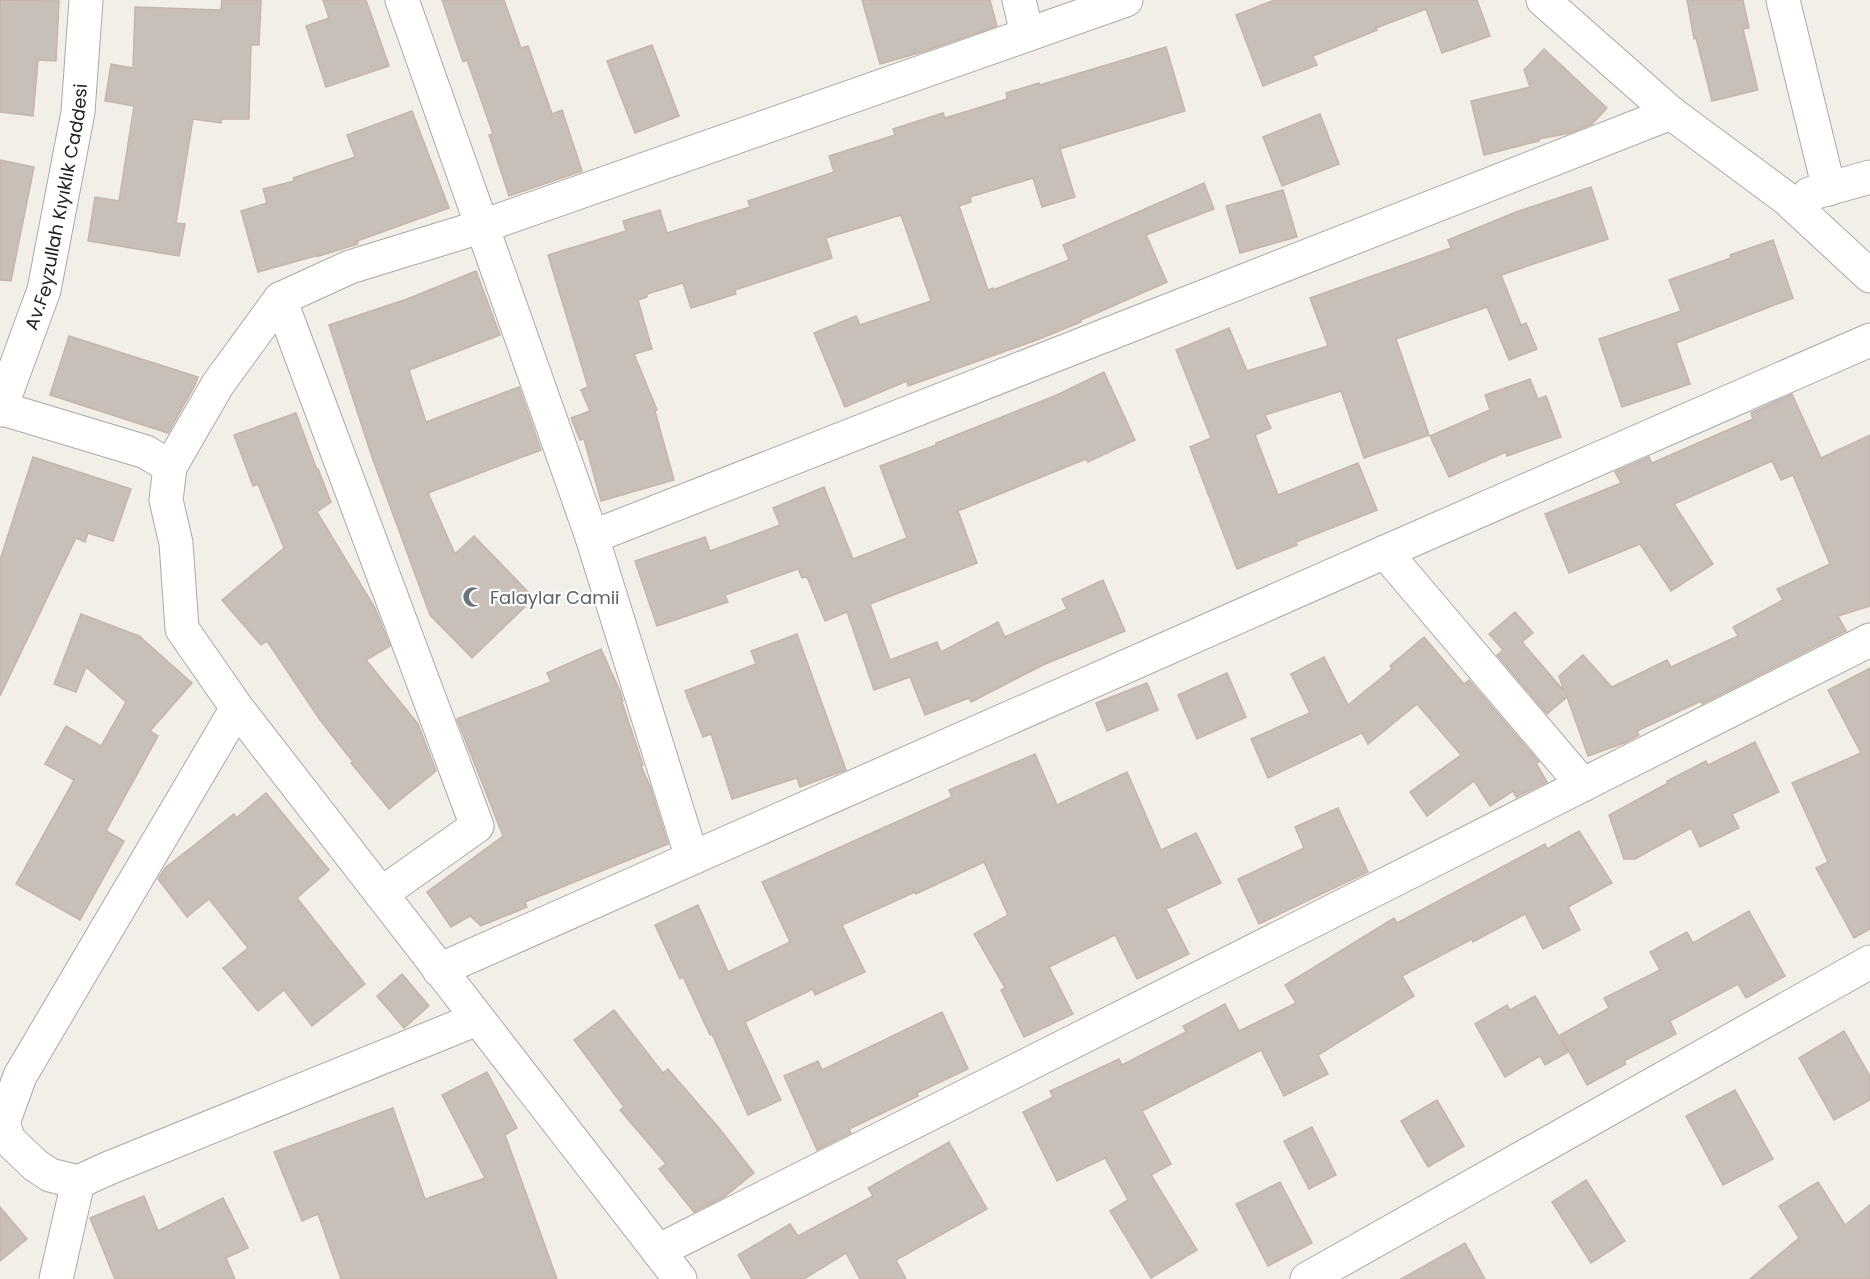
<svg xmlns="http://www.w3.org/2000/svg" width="1870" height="1279" font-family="Poppins,sans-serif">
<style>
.building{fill:#c7bfb8;stroke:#c4b6ab;stroke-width:1.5}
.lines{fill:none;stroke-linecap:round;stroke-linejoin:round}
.minor-casing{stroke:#a9a9a9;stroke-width:35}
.tertiary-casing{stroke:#a9a9a9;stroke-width:35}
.minor{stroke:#fff;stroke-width:33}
.tertiary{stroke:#fff;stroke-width:33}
.labels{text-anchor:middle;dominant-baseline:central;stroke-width:4.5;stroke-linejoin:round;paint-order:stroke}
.street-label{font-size:18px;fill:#222;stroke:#fff}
.worship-label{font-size:18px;fill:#5b616d;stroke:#fff;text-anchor:start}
</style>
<rect width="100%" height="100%" fill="#f2efe9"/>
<g class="building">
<polygon points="0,0 59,1 56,61 38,60 33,116 0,112"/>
<polygon points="222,0 261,0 259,45 251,45 249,119 222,119 221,123 193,119 176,223 185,224 179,256 88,241 95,197 119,201 134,106 105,101 111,64 133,68 135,7 221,10"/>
<polygon points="323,0 366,0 389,66 326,87 306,26 329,18"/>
<polygon points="442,0 504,0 521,48 528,46 552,114 562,110 582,171 509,196 489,135 493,134 467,60 463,62"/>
<polygon points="862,0 990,0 997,26 922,52 880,64"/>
<polygon points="1275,0 1477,0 1490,36 1442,53 1426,9 1376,28 1377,30 1313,56 1317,65 1263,86 1236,15"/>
<polygon points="1687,0 1743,0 1749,28 1743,29 1758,90 1712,101 1696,38 1694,39"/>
<polygon points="652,45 679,116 635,133 607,61"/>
<polygon points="1166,47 1185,111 1060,149 1075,197 1042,207 1033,178 970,197 971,202 959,206 988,290 993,288 993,290 1069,260 1063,245 1204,183 1214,209 1146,235 1167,282 1081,320 1081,322 1037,340 908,386 907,381 845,407 814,333 856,316 860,325 931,301 901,215 826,238 832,258 735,290 736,294 691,308 683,283 647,294 647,297 638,300 652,349 634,354 657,410 655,411 674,480 601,501 584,439 580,440 571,418 590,411 581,390 588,387 548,255 626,231 623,221 660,210 667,233 750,207 748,201 834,172 829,156 895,135 893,129 943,113 945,118 1007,99 1006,93 1039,83 1040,85"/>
<polygon points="1544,49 1607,108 1592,124 1570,133 1539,139 1539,141 1484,155 1471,101 1530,87 1524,70"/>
<polygon points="412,111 449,208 357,241 358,244 319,256 319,255 258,272 241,211 267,203 263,189 294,181 293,178 355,157 347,135"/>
<polygon points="1320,114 1339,164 1282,186 1263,137"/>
<polygon points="0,160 34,167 11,281 0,280"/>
<polygon points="1591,187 1608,239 1501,275 1521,325 1526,323 1537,349 1509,360 1487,307 1396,339 1429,435 1364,458 1341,391 1265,415 1271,428 1255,435 1278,495 1358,463 1377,510 1296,542 1297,545 1237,569 1190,447 1211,438 1176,350 1229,328 1247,371 1328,346 1310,298 1451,248 1448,240 1516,212"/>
<polygon points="1283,190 1297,237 1240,253 1226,206"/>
<polygon points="1773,240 1793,298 1676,343 1690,384 1622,407 1599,339 1681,311 1669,280 1731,258 1730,255"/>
<polygon points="476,271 500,335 409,370 426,422 519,387 541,450 428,493 455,554 474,536 534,598 472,658 430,615 372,457 329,325 407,299"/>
<polygon points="69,336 198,377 195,385 168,433 50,395"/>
<polygon points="1104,372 1135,440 1088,462 1086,459 958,511 977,563 870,604 890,660 937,642 941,652 998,622 1005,637 1067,609 1062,599 1103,580 1125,631 1043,665 971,702 969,698 925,715 910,677 874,690 847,612 825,621 807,577 802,578 798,569 725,595 728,602 657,626 635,561 705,537 710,551 780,525 773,508 824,487 853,559 907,538 880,466 936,445 936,443 1057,395"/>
<polygon points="1530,379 1538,399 1546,396 1561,437 1507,456 1506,452 1449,477 1430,436 1490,410 1485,395"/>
<polygon points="1792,394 1821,458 1870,435 1870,606 1838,616 1846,631 1702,704 1701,701 1637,731 1639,735 1624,743 1588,756 1567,697 1547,714 1497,655 1503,650 1489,634 1515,612 1533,633 1522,642 1564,691 1559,676 1583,655 1612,687 1667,660 1671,667 1738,636 1733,627 1783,600 1777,589 1830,564 1793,475 1781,480 1772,461 1674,504 1713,564 1671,591 1640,544 1569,573 1545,514 1621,483 1615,472 1617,471 1649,457 1652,463 1753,419 1751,413"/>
<polygon points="296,413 317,470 318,469 331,502 317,512 375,608 390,646 366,660 418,724 436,771 389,809 351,763 353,762 320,720 267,641 261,645 222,600 284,548 258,484 253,486 234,435"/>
<polygon points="33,457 131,489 113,541 88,533 85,542 76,538 0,696 0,560"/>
<polygon points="81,614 139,636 192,683 150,731 158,736 106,831 124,841 80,920 16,884 74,780 45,764 66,726 101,746 126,702 86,667 76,692 54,684"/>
<polygon points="797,634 846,770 800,787 797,778 732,799 711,734 703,737 685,691 756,664 751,651"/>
<polygon points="1424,637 1464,684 1469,680 1539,762 1536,763 1547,782 1516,797 1513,791 1490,806 1474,781 1427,816 1410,792 1461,755 1417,704 1368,744 1362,733 1268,778 1251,739 1310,713 1291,674 1324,657 1348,705 1392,669 1390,666"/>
<polygon points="601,649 620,691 623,701 622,702 643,765 641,766 650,786 668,844 525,902 527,907 481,926 470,916 451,927 427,892 503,836 457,719 551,682 547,673"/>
<polygon points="1870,668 1870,929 1854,938 1816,868 1828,862 1792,783 1861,753 1828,690"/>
<polygon points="1227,673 1246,717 1197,739 1178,695"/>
<polygon points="1147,683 1158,710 1107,731 1096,703"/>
<polygon points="1755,742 1779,792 1732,814 1739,828 1700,847 1691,828 1635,859 1624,859 1609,815 1668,783 1667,781 1706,761 1708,765"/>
<polygon points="1035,754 1057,805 1127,772 1161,850 1196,833 1221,883 1166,909 1189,954 1137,979 1115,935 1049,967 1073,1014 1024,1037 1001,990 1005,988 974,934 1008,915 984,862 916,894 915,892 842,925 865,972 815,995 813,989 745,1022 781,1100 748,1115 712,1034 710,1035 683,977 680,979 655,925 698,905 728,972 790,942 762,882 952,797 949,790"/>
<polygon points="266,793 329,870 297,898 365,984 312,1026 284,990 258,1011 223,968 248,948 209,899 187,917 158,879 165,868 234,814 236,818"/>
<polygon points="1338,808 1368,872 1259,924 1238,879 1304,848 1295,827"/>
<polygon points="1579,831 1612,883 1568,907 1580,930 1543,949 1525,914 1473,942 1472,939 1402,976 1414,996 1318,1055 1328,1074 1284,1096 1261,1050 1142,1111 1171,1164 1151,1175 1197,1250 1151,1278 1110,1211 1128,1200 1105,1158 1057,1181 1023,1112 1053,1097 1050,1091 1119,1059 1122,1065 1186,1032 1183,1026 1225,1004 1239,1031 1296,1003 1285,985 1394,918 1397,923 1545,844 1547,849"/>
<polygon points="1749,911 1785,976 1746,998 1738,984 1670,1021 1676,1034 1624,1061 1626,1064 1587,1085 1560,1035 1609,1008 1604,998 1660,970 1650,952 1687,932 1693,943"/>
<polygon points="402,974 429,1006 404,1028 377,996"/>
<polygon points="1535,996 1568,1052 1545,1065 1540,1056 1505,1077 1475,1024 1507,1005 1510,1010"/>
<polygon points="614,1010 663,1073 668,1069 719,1128 754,1173 724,1197 694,1212 659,1169 666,1164 620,1110 624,1107 574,1040"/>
<polygon points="942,1012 968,1069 917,1093 918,1096 849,1129 851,1133 817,1150 784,1076 818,1061 822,1070"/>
<polygon points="1844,1031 1870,1076 1870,1100 1834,1120 1799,1058"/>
<polygon points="487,1072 517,1128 505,1135 557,1279 341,1279 318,1214 302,1221 274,1152 393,1108 425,1199 485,1178 442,1095"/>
<polygon points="1735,1090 1773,1159 1723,1185 1686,1116"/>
<polygon points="1437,1100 1464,1146 1428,1167 1401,1121"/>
<polygon points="1312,1127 1336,1175 1309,1189 1284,1141"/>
<polygon points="949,1142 987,1209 896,1260 906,1279 860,1279 846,1253 804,1279 752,1279 738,1255 790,1224 798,1236 873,1196 868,1188"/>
<polygon points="1586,1180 1625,1241 1591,1263 1552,1202"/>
<polygon points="1280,1182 1312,1243 1268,1266 1236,1204"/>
<polygon points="1818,1182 1845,1225 1870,1205 1870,1279 1750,1279 1799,1238 1779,1206"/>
<polygon points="144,1196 158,1231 223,1198 248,1248 226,1258 235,1279 115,1279 90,1218"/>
<polygon points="0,1207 27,1239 0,1261"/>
<polygon points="1465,1243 1485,1279 1401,1279"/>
</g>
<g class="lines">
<g class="minor-casing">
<g id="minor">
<polyline points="402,0 592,537 692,858"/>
<polyline points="1019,0 1027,34"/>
<polyline points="1543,0 1671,113 1787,199 1870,276"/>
<polyline points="1783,0 1829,189"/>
<polyline points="1809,194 1870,177"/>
<polyline points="280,299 477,826 381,894"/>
<polyline points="0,408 146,452 170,467 166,500 176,543 182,629 237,708 680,1279"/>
<polyline points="170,467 218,384 280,299 350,267 483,226 1126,0"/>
<polyline points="592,537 1671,113"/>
<polyline points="1385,552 1583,785"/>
<polyline points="237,708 20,1076 3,1123 9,1140 35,1165 50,1175 78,1182 109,1168 477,1019"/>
<polyline points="439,970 1385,552 1870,340"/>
<polyline points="658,1251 1870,640"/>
<polyline points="56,1279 78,1182"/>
<polyline points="1307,1279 1870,962"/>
</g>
</g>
<g class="tertiary-casing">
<g id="tertiary">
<path id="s1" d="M0,410L44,290L78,112L86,0"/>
</g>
</g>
<use href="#minor" class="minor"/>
<use href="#tertiary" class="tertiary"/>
</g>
<defs>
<g id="mosque-bare" transform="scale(1.62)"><path d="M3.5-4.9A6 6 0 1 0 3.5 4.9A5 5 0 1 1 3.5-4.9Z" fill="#6b7280" stroke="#fff" stroke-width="2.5" paint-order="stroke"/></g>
</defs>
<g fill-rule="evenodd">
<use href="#mosque-bare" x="473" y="597"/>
</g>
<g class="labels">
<g class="street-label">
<text stroke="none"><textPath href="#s1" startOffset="212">Av.Feyzullah Kıyıklık Caddesi</textPath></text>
</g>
<g class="worship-label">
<text x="490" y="597">Falaylar Camii</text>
</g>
</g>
</svg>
